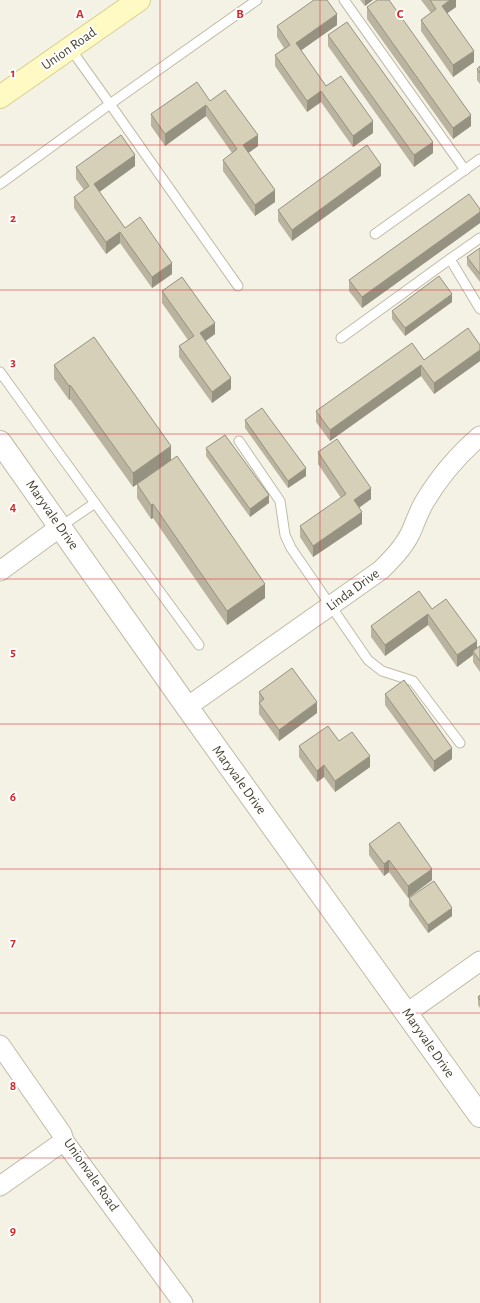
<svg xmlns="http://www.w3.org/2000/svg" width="480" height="1303" font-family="'Alegreya Sans',sans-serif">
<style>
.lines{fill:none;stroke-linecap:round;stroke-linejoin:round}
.service-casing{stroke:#c1bba6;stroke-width:11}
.minor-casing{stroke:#c1bba6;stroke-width:21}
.tertiary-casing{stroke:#c1bba6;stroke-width:24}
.secondary-casing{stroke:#d9d08f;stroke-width:24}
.service{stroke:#fff;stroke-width:9}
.minor{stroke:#fff;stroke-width:19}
.tertiary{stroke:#fff;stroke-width:22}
.secondary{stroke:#fff9c4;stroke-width:22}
.wall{fill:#b9b39f}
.shaded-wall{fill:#969282}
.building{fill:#d7d0b9;stroke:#969282}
.grid{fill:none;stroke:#d62828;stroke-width:1;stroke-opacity:0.55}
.labels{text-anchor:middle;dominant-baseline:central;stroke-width:4;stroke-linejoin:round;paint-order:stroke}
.street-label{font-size:14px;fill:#484334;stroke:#fff}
.grid-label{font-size:13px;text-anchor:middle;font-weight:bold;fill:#d62828;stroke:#fff;stroke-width:4;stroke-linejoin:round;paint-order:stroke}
</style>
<rect width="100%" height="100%" fill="#f4f2e5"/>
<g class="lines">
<g class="service-casing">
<g id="service">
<polyline points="344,0 465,170"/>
<polyline points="70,48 110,104 257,0"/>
<polyline points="0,184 110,104 238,286"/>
<polyline points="375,234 480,159"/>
<polyline points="480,238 450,259 480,309"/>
<polyline points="341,338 450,259"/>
<polyline points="0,372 95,503 60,527"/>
<polyline points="239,441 280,501 285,535 291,548 368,660 382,671 413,681 460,743"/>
<polyline points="95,503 199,645"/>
</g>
</g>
<g class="minor-casing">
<g id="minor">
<polyline points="0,571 60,527"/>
<path d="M187,707L381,570C392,559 403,548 410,534C415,523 419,511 425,501C440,476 458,455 480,436"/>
<polyline points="407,1013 480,961"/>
<polyline points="0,1045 62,1134 64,1141 183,1303"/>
<polyline points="0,1186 64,1141"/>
</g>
</g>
<g class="tertiary-casing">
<polyline id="tertiary" points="0,442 187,707 480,1116"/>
</g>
<g class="secondary-casing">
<polyline id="secondary" points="0,97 139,0"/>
</g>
<use href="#service" class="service"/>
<use href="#minor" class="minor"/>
<use href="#tertiary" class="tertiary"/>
<use href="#secondary" class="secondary"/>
</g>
<g class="wall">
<polygon points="360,0 373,0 365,6"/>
<polygon points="421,0 456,0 456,7 447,13 474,62 453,77 421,31 421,20 431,13"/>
<polygon points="367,7 471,126 453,139 367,19"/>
<polygon points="337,25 301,50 326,86 373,133 353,147 321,102 307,112 275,66 275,55 284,48 277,37 277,26"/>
<polygon points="328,35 433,153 414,167 328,46"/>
<polygon points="480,66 480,84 477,80 477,69"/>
<polygon points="210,101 258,146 248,153 275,202 255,216 223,171 223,160 232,153 206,116 165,146 151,126 151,114"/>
<polygon points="135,166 99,192 125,228 172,274 152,288 120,243 106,254 74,208 74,197 84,190 76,179 76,167"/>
<polygon points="381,176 292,241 278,221 278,210"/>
<polygon points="480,209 480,223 362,308 349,291 349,280"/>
<polygon points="480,248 480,282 467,265 467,257"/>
<polygon points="162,291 215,334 205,341 231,389 212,403 179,357 179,346 188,340 162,303"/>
<polygon points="452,302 405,336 392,319 392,311"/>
<polygon points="480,345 480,361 434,394 421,376 330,441 316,422 316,411 424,360"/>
<polygon points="54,365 171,460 133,487 70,399 69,400 54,379"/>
<polygon points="245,420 306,476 288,488 245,428"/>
<polygon points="206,448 269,503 250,517 206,456"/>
<polygon points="318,452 371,499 359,508 362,524 313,557 300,537 300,526 341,498 318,464"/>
<polygon points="137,484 265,598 227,625 153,518 151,519 137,498"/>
<polygon points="432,609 477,648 480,646 480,672 473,662 473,655 457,667 428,625 385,656 371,637 371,626"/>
<polygon points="259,692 317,713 279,741 259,714"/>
<polygon points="385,694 452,759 434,772 385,705"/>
<polygon points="339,741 370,767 335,792 324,777 317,782 299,757 299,746"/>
<polygon points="369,844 432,880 408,898 389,872 384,876 369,855"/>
<polygon points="409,898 452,916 428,933 409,906"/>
<polygon points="480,995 480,1008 478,1005 478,997"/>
</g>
<g class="shaded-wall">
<polygon points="365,0 373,0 365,6"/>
<polygon points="450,0 456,0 456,7 442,17 442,6"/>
<polygon points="337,14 337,25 296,54 296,43"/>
<polygon points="474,51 474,62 453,77 453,65"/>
<polygon points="321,91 321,102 307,112 307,101"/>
<polygon points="206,105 206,116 165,146 165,134"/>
<polygon points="471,115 471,126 453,139 453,128"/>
<polygon points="373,121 373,133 353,147 353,136"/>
<polygon points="258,135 258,146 243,157 243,145"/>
<polygon points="433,142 433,153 414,167 414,155"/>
<polygon points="135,155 135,166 94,196 94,184"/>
<polygon points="381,165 381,176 292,241 292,230"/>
<polygon points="275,190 275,202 255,216 255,205"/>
<polygon points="480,212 480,223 362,308 362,297"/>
<polygon points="120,232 120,243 106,254 106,242"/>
<polygon points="172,263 172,274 152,288 152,277"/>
<polygon points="452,294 452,302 405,336 405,328"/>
<polygon points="215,323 215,334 200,345 200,333"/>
<polygon points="480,350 480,361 434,394 434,383"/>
<polygon points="421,365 421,376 330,441 330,430"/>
<polygon points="231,378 231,389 212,403 212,392"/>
<polygon points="70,385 70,399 69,400 69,386"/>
<polygon points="171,446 171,460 133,487 133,473"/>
<polygon points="306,468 306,476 288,488 288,481"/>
<polygon points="371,488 371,499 354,511 354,500"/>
<polygon points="269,495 269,503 250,517 250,509"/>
<polygon points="153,504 153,518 151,519 151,505"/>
<polygon points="362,512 362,524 313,557 313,546"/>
<polygon points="265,584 265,598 227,625 227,611"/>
<polygon points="428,614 428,625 385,656 385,645"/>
<polygon points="477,641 477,653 473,651 473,655 457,667 457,655"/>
<polygon points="317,702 317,713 279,741 279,730"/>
<polygon points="452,748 452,759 434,772 434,761"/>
<polygon points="370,756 370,767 335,792 335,781"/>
<polygon points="324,765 324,777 317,782 317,771"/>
<polygon points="389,860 389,872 384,876 384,864"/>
<polygon points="432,869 432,880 408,898 408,886"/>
<polygon points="452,908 452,916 428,933 428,925"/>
</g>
<g class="building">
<polygon points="314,0 327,0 337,14 296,43 326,86 341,76 373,121 353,136 321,91 307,101 275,55 290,45 277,26"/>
<polygon points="377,0 389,0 471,115 453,128 367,7"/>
<polygon points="430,0 450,0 442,6 474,51 453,65 421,20 436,9"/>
<polygon points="347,22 433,142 414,155 328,35"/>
<polygon points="480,66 480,73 477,69"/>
<polygon points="197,82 210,101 225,90 258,135 243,145 275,190 255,205 223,160 237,149 206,105 165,134 151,114"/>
<polygon points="121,135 135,155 94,184 125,228 140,217 172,263 152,277 120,232 106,242 74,197 89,186 76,167"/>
<polygon points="367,145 381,165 292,230 278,210"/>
<polygon points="469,194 480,209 480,212 362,297 349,280"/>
<polygon points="480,248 480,274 467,257"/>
<polygon points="439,276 452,294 405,328 392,311"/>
<polygon points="182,277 215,323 200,333 231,378 212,392 179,346 194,336 162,291"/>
<polygon points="468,328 480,345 480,350 434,383 421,365 330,430 316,411 412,343 424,360"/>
<polygon points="94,337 171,446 133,473 70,385 69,386 54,365"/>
<polygon points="262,408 306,468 288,481 245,420"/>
<polygon points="225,435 269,495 250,509 206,448"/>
<polygon points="337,439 371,488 354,500 362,512 313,546 300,526 346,494 318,452"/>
<polygon points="177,456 265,584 227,611 153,504 151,505 137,484"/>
<polygon points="419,591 432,609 446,599 477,641 457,655 428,614 385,645 371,626"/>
<polygon points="480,646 480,661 473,651"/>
<polygon points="292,668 317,702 279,730 259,703 264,699 259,692"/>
<polygon points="404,680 452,748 434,761 385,694"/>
<polygon points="328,726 339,741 352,732 370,756 335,781 324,765 317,771 299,746"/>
<polygon points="399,822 432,869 408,886 389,860 384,864 369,844"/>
<polygon points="434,881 452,908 428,925 409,898"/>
<polygon points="480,995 480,1000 478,997"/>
</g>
<path class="grid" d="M160,0V1303M320,0V1303M0,145H480M0,290H480M0,434H480M0,579H480M0,724H480M0,869H480M0,1013H480M0,1158H480"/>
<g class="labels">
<g class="street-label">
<text transform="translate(69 49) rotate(-35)">Union Road</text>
<text transform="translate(52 515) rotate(55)">Maryvale Drive</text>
<text transform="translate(353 590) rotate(-36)">Linda Drive</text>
<text transform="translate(239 780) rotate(54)">Maryvale Drive</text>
<text transform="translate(428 1043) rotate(55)">Maryvale Drive</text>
<text transform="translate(91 1175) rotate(55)">Unionvale Road</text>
</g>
</g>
<g class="grid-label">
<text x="80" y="18">A</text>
<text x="240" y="18">B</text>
<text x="400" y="18">C</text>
<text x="13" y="77">1</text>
<text x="13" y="222">2</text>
<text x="13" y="366">3</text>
<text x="13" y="511">4</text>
<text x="13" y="656">5</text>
<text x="13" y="801">6</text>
<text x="13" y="946">7</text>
<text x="13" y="1090">8</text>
<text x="13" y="1235">9</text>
</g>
</svg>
